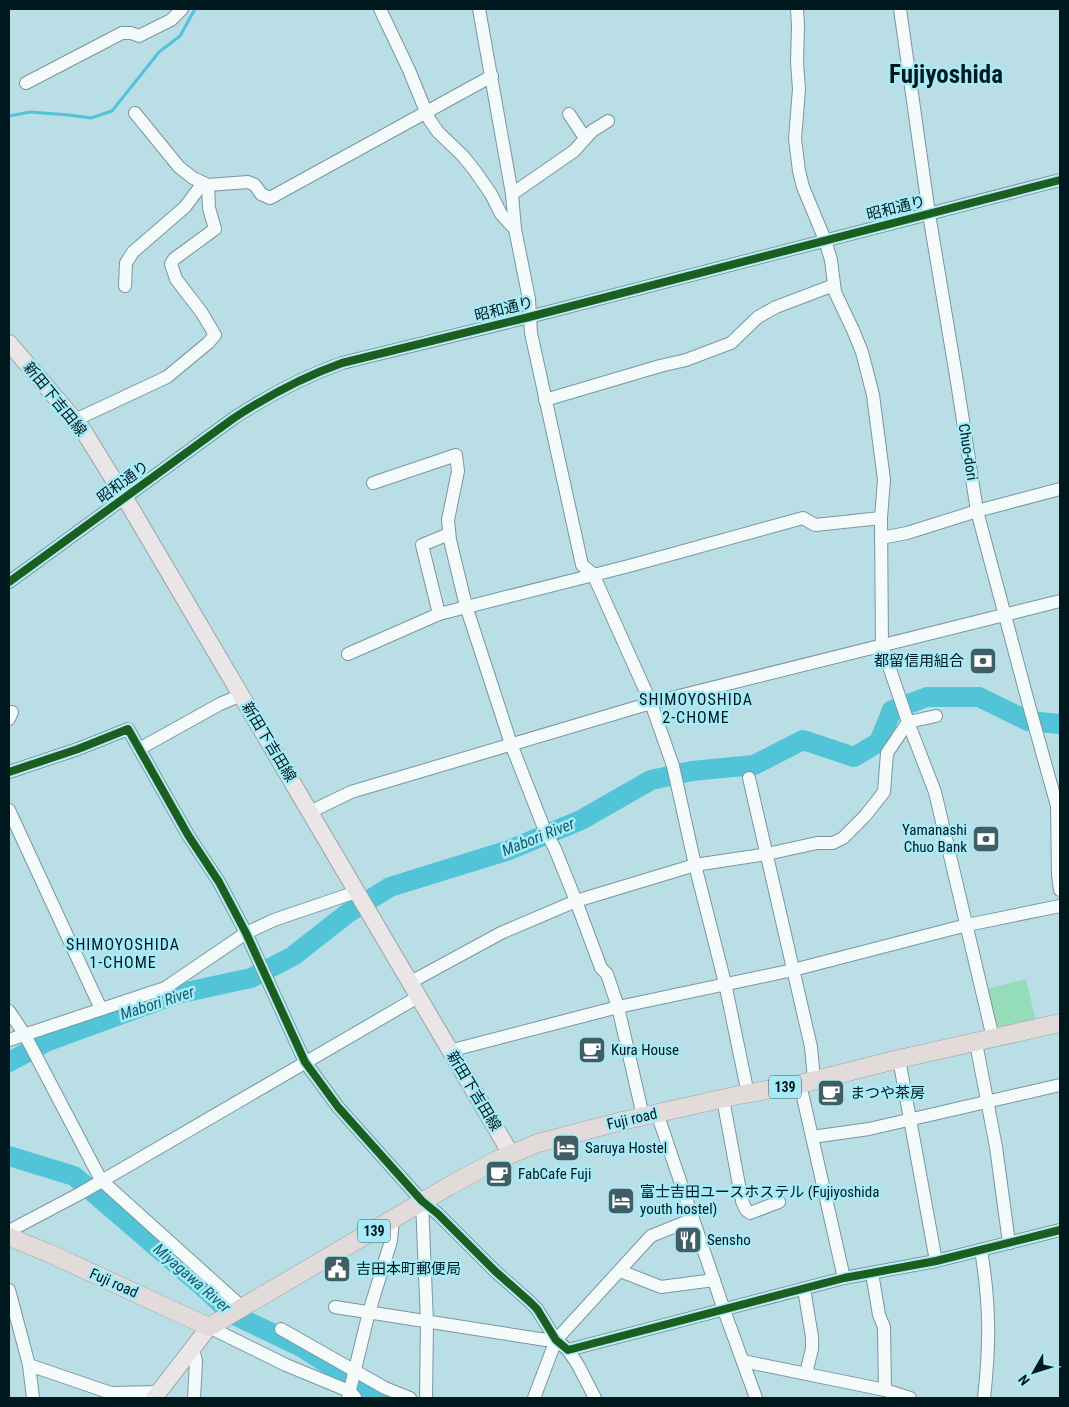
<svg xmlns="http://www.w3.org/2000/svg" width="1069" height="1407" font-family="'Roboto Condensed','Noto Sans JP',sans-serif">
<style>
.green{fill:#95ddb9}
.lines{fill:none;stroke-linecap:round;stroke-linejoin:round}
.stream{stroke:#51c4d7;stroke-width:3}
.river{stroke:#51c4d7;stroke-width:20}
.minor-casing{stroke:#7a979d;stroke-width:14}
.major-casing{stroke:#9ea2a2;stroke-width:18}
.highway-casing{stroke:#9ea2a2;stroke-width:19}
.minor{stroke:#f5fafb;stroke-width:12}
.major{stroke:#eae6e7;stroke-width:16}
.highway{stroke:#e3dbd9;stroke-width:18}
.cycleway-casing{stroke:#a7ebf9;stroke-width:11}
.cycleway{stroke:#1b5e20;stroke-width:8}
.labels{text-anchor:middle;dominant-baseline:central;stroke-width:5;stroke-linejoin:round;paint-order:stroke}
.shield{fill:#a7ebf9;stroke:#325860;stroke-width:1}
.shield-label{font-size:14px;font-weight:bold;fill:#00191e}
.street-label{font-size:15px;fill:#00191e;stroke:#a7ebf9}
.poi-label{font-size:15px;fill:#00191e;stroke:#a7ebf9;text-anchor:start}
.neighbourhood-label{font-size:16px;letter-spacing:1px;fill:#00191e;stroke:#a7ebf9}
.water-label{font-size:16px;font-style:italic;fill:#145f6c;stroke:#a7ebf9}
.town-label{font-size:25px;font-weight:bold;fill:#00191e;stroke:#a7ebf9}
</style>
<rect width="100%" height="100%" fill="#badee6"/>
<polygon class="green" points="1026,979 1037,1026 997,1033 987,989"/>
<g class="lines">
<polyline class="stream" points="9,116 30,112 69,115 91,118 112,111 159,52 180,36 195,9"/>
<g class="river">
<polyline points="9,1062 48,1041 177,994 251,978 293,956 348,913 390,887 509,850 581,820 651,780 692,771 754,765 803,740 854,757 879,742 892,710 927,697 979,697 1028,721 1060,724"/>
<polyline points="9,1156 74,1176 203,1287 232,1314 303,1348 381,1398"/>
</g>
<g class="minor-casing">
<g id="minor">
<polyline points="380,9 409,70 429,119 438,132 463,156 475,171 491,194 501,214 515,229"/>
<polyline points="479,9 512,194 515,229 529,299 531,333 582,565 593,574 651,703 673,766 695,865 725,983 748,1094"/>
<polyline points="797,9 798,26 797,63 799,89 795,139 799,171 803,187 825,240 831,260 835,292 853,330 862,352 873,395 884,480 881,518 882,646 908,722 935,792 993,1038"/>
<polyline points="900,9 929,214 957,382 977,511 1030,709 1057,806 1058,875 1060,890"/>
<polyline points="26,83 122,33 131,33 139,36 171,20 182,9"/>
<polyline points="135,113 179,167 193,178 208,185 248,182 255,185 261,194 270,198 492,76"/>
<polyline points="569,114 585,138"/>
<polyline points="512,194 574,151 592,131 608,121"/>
<polyline points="125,286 126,263 133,252 185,207 203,183"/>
<polyline points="545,400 660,366 686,360 731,343 758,317 776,307 834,285"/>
<polyline points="75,420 167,377 208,343 215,335 202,313 176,279 171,264 174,259 215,229 209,208 208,185"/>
<polyline points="373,483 456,455 458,471 448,520 450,540 466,606 511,744 544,828 555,849 576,901 601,968 607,974 618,1007 643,1116"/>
<polyline points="881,538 907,533 977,511 1060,489"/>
<path d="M9,582L234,418C269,395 303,377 342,363L529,317L1060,180"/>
<polyline points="439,614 422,545 449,534"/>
<polyline points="348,654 439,614 629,566 803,518 815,525 881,518"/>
<polyline points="9,719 12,712"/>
<polyline points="139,749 220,704 241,695"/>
<polyline points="9,772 78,749 128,729 188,835 219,882 246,933 305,1062 338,1107 422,1201 438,1214 495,1271 530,1302 537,1309 556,1340 568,1350 844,1278 936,1261 1060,1230"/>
<polyline points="749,778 811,1047 814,1079"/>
<polyline points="9,810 101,1009"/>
<polyline points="310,812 351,792 651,703 1060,601"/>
<polyline points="409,983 501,933 576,901 695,865 767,854 817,843 833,843 843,838 865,816 884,792 887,753 908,722 936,716"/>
<polyline points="9,1011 25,1035 101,1180 242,1307"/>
<polyline points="9,1040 165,988 246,933 274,920 356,892"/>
<polyline points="976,1043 996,1147 1009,1243"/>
<polyline points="449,1051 618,1007 793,970 967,925 1060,906"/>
<polyline points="899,1059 936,1261"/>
<polyline points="800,1084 844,1278"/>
<polyline points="723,1099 742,1201 746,1210 750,1213 779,1202"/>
<polyline points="657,1113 724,1310 756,1398"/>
<polyline points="812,1137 869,1129 1060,1085"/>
<polyline points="422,1201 427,1322 426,1398"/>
<polyline points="9,1231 81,1193 418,997"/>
<path d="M981,1250C990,1304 990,1344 984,1398"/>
<polyline points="620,1271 661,1287 714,1280"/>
<polyline points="872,1273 879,1315 884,1327 885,1390"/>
<polyline points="804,1289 812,1337 812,1349 806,1373"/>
<polyline points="9,1290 29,1365 33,1398"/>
<polyline points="335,1307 546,1340 556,1340"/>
<polyline points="209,1327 286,1365 349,1391 355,1397"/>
<polyline points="281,1329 385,1388 410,1398"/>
<polyline points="193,1349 196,1361 194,1398"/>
<polyline points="568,1350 578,1365 595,1398"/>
<polyline points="743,1361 885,1390 910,1398"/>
<polyline points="29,1365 111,1393 159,1392"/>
<polyline points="348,1398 369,1312 391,1241 393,1219"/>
<polyline points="534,1398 556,1340 651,1236 693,1219"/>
</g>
</g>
<g class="major-casing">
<g id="major">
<polyline points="9,343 81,427 125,498 511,1154"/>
<polyline points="154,1398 209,1327"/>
</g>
</g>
<g class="highway-casing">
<polyline id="highway" points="9,1237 51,1254 209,1327 449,1186 497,1160 538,1143 622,1121 739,1095 800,1084 899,1059 1060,1023"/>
</g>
<use href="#minor" class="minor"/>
<use href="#major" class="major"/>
<use href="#highway" class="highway"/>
<g class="cycleway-casing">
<g id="cycleway">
<path d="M9,582L234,418C269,395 303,377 342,363L529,317L1060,180"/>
<polyline points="9,772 78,749 128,729 188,835 219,882 246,933 305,1062 338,1107 422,1201 438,1214 495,1271 530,1302 537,1309 556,1340 568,1350 844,1278 936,1261 1060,1230"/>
</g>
</g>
<use href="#cycleway" class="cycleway"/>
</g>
<defs>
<g id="bank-square" transform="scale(1.4375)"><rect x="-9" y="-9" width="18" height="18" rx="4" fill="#415e64" stroke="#a7ebf9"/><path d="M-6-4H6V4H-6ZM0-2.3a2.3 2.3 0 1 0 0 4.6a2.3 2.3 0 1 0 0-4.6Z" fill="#fff"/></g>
<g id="cafe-square" transform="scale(1.4375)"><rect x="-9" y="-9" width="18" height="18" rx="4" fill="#415e64" stroke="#a7ebf9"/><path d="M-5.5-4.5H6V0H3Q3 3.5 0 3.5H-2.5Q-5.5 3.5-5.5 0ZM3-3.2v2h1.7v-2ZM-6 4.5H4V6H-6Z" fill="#fff"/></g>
<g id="hotel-square" transform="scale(1.4375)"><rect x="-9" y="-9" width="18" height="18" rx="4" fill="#415e64" stroke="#a7ebf9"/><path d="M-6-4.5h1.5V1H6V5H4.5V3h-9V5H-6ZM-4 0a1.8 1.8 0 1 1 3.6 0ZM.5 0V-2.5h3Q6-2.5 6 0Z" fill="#fff"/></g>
<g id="restaurant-square" transform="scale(1.4375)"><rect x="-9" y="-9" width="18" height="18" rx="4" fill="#415e64" stroke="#a7ebf9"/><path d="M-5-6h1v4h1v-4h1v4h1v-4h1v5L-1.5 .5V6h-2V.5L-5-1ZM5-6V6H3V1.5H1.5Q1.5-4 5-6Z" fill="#fff"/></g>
<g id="civic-square" transform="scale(1.4375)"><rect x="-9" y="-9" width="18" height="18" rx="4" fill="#415e64" stroke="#a7ebf9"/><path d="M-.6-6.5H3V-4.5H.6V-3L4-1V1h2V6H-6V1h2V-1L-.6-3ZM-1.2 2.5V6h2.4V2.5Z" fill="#fff"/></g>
</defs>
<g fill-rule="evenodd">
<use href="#bank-square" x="983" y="661"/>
<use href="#bank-square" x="986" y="839"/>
<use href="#cafe-square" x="592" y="1050"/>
<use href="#cafe-square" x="831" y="1093"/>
<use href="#hotel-square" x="566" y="1148"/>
<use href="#cafe-square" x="499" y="1174"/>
<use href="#hotel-square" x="621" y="1201"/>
<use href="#restaurant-square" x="688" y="1240"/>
<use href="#civic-square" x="337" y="1269"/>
</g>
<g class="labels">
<g class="shield">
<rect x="769" y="1075.5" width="32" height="23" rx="4"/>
<rect x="358" y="1219.5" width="32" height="23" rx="4"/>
</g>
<g class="shield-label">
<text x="785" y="1087">139</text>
<text x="374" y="1231">139</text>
</g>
<g class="street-label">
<text transform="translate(896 208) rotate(-14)">昭和通り</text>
<text transform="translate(504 309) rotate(-14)">昭和通り</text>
<text transform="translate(55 399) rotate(51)">新田下吉田線</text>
<text transform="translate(968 452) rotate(81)">Chuo-dori</text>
<text transform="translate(123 482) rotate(-36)">昭和通り</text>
<text transform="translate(269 742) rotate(59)">新田下吉田線</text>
<text transform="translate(474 1091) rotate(59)">新田下吉田線</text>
<text transform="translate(632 1119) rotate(-13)">Fuji road</text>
<text transform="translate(114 1283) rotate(24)">Fuji road</text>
</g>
<g class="poi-label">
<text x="964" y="661" text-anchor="end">都留信用組合</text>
<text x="967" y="830" text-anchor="end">Yamanashi<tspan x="967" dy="17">Chuo Bank</tspan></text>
<text x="611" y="1050">Kura House</text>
<text x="850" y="1093">まつや茶房</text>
<text x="585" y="1148">Saruya Hostel</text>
<text x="518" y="1174">FabCafe Fuji</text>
<text x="640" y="1192">富士吉田ユースホステル (Fujiyoshida<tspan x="640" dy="17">youth hostel)</tspan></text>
<text x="707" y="1240">Sensho</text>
<text x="356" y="1269">吉田本町郵便局</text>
</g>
<g class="neighbourhood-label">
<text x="696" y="699">SHIMOYOSHIDA<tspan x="696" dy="18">2-CHOME</tspan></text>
<text x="123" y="944">SHIMOYOSHIDA<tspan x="123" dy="18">1-CHOME</tspan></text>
</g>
<g class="water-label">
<text transform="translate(538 837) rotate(-22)">Mabori River</text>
<text transform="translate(157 1003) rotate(-18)">Mabori River</text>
<text transform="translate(192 1278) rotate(41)">Miyagawa River</text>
</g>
<g class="town-label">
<text x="946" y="74">Fujiyoshida</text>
</g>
</g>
<rect width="1069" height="1407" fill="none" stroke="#00191e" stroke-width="20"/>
<g transform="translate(1034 1372) rotate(231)" stroke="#a7ebf9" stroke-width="4" paint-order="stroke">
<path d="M0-4L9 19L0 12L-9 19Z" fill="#00191e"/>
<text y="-8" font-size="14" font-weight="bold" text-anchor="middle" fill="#00191e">N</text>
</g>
</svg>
